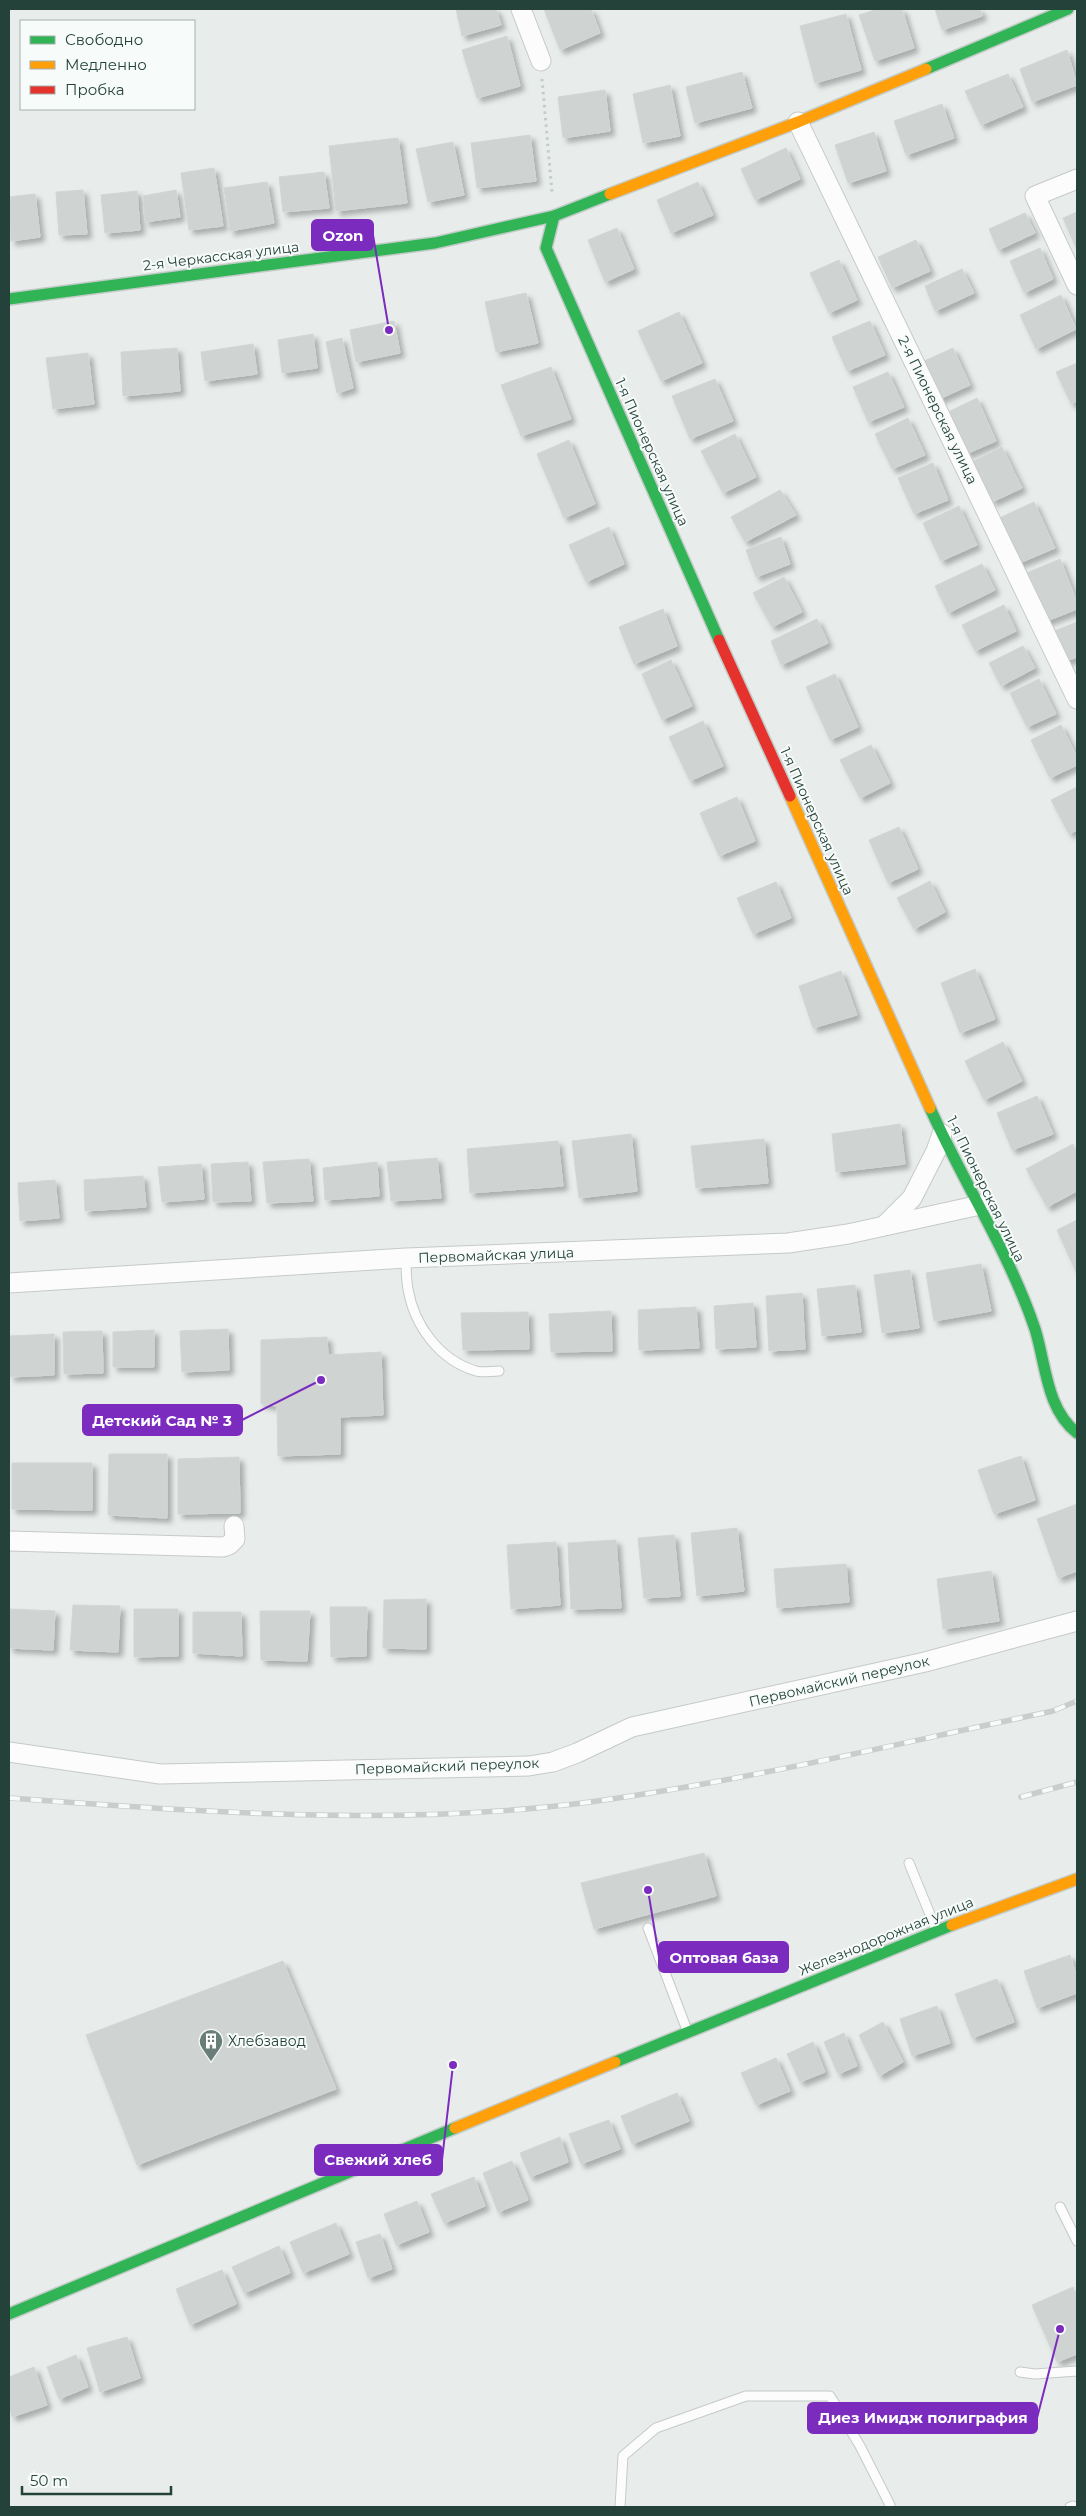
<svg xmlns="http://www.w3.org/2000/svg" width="1086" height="2516" font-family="Montserrat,sans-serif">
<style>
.building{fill:#cfd4d2;stroke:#d1d6d4;filter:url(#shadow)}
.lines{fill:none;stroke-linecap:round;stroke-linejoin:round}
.lane-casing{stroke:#c5cac8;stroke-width:11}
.street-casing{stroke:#c5cac8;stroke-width:21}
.fast-casing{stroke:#c3cbc8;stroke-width:14}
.slow-casing{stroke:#c3cbc8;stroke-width:14}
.jam-casing{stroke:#c3cbc8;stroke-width:14}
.path{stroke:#c3ccca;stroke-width:3;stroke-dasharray:2.5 4;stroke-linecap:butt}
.lane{stroke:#fcfcfc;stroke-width:9}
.street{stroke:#fcfcfc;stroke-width:19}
.fast{stroke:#30b455;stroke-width:11}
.slow{stroke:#ff9f0a;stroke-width:11}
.jam{stroke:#e5322d;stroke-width:11}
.rail-casing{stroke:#c9cdcc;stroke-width:5.5}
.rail{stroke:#f7fbf9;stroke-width:4;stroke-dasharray:11;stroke-linecap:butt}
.labels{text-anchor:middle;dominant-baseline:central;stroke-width:4;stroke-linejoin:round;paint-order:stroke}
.street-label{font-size:14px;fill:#24423a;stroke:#f7fbf9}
.poi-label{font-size:14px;fill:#24423a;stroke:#f7fbf9;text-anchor:start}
.leader{fill:none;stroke:#7b2cbf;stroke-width:2}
.callout-dot{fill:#7b2cbf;stroke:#f7fbf9;stroke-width:2}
.callout{fill:#7b2cbf;stroke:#7b2cbf;stroke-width:2}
.callout-label{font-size:15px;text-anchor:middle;font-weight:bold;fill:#fff}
</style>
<defs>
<filter id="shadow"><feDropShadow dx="4.5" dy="4.5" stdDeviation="2.5" flood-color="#0004"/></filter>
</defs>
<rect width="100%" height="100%" fill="#e8edeb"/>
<g class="building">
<polygon points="456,9 496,9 501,25 462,36"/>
<polygon points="544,9 591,9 600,33 560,50"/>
<polygon points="878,9 902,9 914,48 875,61 859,15"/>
<polygon points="935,9 980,9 982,16 942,30"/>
<polygon points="846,14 861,70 815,83 800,26"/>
<polygon points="507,36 520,86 477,98 462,50"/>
<polygon points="1067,50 1077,85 1032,102 1020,69"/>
<polygon points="742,72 752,108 695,123 686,87"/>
<polygon points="1008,74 1023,107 981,125 965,91"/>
<polygon points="670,85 680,136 643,143 633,94"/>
<polygon points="605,90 610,131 563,138 558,97"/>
<polygon points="942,104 954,138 906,155 894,121"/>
<polygon points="874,132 886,171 848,183 835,145"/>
<polygon points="530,135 536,181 477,188 471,143"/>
<polygon points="398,138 407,203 336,211 329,146"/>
<polygon points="453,142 464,195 428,202 416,149"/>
<polygon points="786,148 800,179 755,200 741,169"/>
<polygon points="214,168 223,226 189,230 181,173"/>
<polygon points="324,172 329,208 283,212 279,177"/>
<polygon points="267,182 274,223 230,231 224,188"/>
<polygon points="698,182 713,215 671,233 657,200"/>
<polygon points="83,190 87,234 59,235 56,192"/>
<polygon points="176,190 180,217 145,222 143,196"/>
<polygon points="137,191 140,230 105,233 101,195"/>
<polygon points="35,194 40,237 11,241 9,197"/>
<polygon points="1077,212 1077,250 1063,218"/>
<polygon points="1025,213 1035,233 998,250 989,229"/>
<polygon points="617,228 634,269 605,282 588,240"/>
<polygon points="916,240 930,271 892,288 878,257"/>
<polygon points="1040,248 1053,279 1024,293 1010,261"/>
<polygon points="839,260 857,300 829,313 810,273"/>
<polygon points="962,269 974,293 935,311 925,286"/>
<polygon points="526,293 538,343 496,352 485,302"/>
<polygon points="1061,295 1076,329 1036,349 1020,315"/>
<polygon points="679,312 702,363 661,381 638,331"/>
<polygon points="394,321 400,353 356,362 350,330"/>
<polygon points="870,321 885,355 847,371 832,337"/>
<polygon points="313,334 317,368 282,373 278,340"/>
<polygon points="342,338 353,388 337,393 326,342"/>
<polygon points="253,344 257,374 205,381 201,352"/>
<polygon points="177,348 180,391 123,396 121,352"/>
<polygon points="953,348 970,385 937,400 920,363"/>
<polygon points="88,353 94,404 53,409 46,358"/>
<polygon points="1077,363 1077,401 1071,404 1056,372"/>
<polygon points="551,367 571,419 521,436 501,385"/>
<polygon points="888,372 904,407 868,422 853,387"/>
<polygon points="715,379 733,421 690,439 672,396"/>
<polygon points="977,398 996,441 966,454 946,413"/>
<polygon points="908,418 925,455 892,469 875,434"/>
<polygon points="735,434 756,477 723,493 701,451"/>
<polygon points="569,440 595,504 564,518 537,454"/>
<polygon points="1002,447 1022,488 992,502 972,462"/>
<polygon points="933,463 948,500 914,514 898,478"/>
<polygon points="780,490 796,515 745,542 731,517"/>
<polygon points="1034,502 1055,548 1015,565 995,520"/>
<polygon points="959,506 977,545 941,561 923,523"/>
<polygon points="609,527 624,564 586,582 569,545"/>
<polygon points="781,537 790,564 756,577 746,550"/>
<polygon points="1060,559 1077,602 1077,609 1042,623 1022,575"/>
<polygon points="982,564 995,590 948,613 935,586"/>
<polygon points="784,577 802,612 772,627 753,593"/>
<polygon points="1004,605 1016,631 975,651 962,625"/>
<polygon points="663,609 677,646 634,664 619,627"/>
<polygon points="817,619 828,643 781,665 771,641"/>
<polygon points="1077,622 1077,657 1064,662 1052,632"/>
<polygon points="1023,646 1035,668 1001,686 989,663"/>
<polygon points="671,660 692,706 662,720 642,674"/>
<polygon points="835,674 858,727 830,740 806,687"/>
<polygon points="1039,679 1056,714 1027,727 1010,693"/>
<polygon points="703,721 723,766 690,781 669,737"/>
<polygon points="1061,725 1077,757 1077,765 1050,778 1031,740"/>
<polygon points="871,745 890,783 860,798 840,760"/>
<polygon points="1077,787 1077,830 1069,834 1051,800"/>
<polygon points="737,797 755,841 719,856 700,813"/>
<polygon points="899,827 918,869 888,883 869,840"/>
<polygon points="930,881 945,912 914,929 897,898"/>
<polygon points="776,882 791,918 753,934 737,898"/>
<polygon points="975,969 995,1019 960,1033 941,983"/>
<polygon points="841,971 857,1015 813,1028 799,986"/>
<polygon points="1003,1042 1022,1081 984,1100 965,1061"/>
<polygon points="1037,1096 1053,1134 1012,1150 997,1113"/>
<polygon points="900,1124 905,1164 836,1172 832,1134"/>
<polygon points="631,1134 637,1191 579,1198 572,1141"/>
<polygon points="764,1139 768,1183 696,1188 691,1146"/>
<polygon points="558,1141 563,1186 470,1193 467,1149"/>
<polygon points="1073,1144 1077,1153 1077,1191 1047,1207 1026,1169"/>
<polygon points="437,1158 441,1198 391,1201 387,1162"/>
<polygon points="309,1159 313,1201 267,1203 263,1162"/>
<polygon points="248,1162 251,1201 213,1202 211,1164"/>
<polygon points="377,1162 379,1196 325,1200 323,1168"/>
<polygon points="201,1164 204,1199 162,1202 158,1167"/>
<polygon points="143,1176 146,1207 85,1211 84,1180"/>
<polygon points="55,1180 59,1218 20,1221 18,1183"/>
<polygon points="1077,1220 1077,1274 1057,1230"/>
<polygon points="981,1264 991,1311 934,1321 926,1273"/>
<polygon points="910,1270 919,1328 882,1333 874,1275"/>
<polygon points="855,1285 861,1332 822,1336 817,1289"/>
<polygon points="802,1293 805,1349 769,1351 766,1296"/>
<polygon points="753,1303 756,1347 716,1349 714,1306"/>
<polygon points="696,1307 699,1348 639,1350 638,1310"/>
<polygon points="611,1311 612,1351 551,1352 549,1314"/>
<polygon points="528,1312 529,1349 463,1350 461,1313"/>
<polygon points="228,1329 229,1370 182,1372 180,1331"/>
<polygon points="154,1330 154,1367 113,1367 113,1332"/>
<polygon points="102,1331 103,1373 64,1374 63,1332"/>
<polygon points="54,1334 54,1375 10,1377 9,1336"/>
<polygon points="327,1337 328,1355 381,1352 383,1415 340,1417 340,1454 278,1456 277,1406 261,1404 261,1340"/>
<polygon points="109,1454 167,1454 167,1518 108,1515"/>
<polygon points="1021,1456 1035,1500 994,1514 978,1470"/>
<polygon points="239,1457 240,1513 178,1514 178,1459"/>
<polygon points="12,1463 92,1463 92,1510 12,1509"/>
<polygon points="1077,1504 1077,1571 1058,1578 1037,1519"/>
<polygon points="737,1528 744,1591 697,1596 691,1533"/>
<polygon points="674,1535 680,1596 644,1598 638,1538"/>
<polygon points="616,1540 621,1608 571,1609 568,1543"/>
<polygon points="556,1542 560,1605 511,1609 507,1545"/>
<polygon points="846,1564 849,1602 777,1608 774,1569"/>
<polygon points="991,1571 999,1621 943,1629 937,1579"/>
<polygon points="426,1599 426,1649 383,1648 384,1600"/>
<polygon points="73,1605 120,1606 118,1652 70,1650"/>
<polygon points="330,1607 367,1607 366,1656 331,1657"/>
<polygon points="9,1609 55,1611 53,1650 9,1648"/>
<polygon points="134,1609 178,1609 178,1656 134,1657"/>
<polygon points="260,1611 310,1611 307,1661 261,1660"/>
<polygon points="193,1612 241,1612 242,1656 193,1653"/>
<polygon points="704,1853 716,1896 594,1929 581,1883"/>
<polygon points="1070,1955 1077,1977 1077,1993 1037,2008 1024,1971"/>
<polygon points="283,1961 336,2089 137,2165 86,2035"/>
<polygon points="997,1979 1014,2022 972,2038 955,1994"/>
<polygon points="937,2006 950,2043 912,2056 900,2019"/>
<polygon points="883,2022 903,2062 879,2076 859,2035"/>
<polygon points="844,2033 857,2066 838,2074 824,2042"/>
<polygon points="813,2042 825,2072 800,2082 787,2054"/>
<polygon points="776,2058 790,2091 756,2105 741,2073"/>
<polygon points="677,2093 689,2121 632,2144 621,2116"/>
<polygon points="609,2120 620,2149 581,2164 569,2134"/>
<polygon points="560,2137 568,2162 530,2177 520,2153"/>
<polygon points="512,2161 528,2200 498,2212 483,2173"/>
<polygon points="474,2177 485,2206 444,2223 431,2194"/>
<polygon points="417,2201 429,2232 396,2245 384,2214"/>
<polygon points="336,2223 349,2254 303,2273 290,2242"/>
<polygon points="380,2234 392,2269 368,2278 356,2242"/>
<polygon points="279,2246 290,2273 244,2293 232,2267"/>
<polygon points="222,2270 236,2304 190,2325 176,2289"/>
<polygon points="1073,2287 1077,2296 1077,2354 1057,2362 1032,2305"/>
<polygon points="127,2337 140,2378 100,2392 87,2348"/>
<polygon points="76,2355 88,2387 59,2399 47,2367"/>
<polygon points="34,2367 47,2405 12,2417 9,2405 9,2377"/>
</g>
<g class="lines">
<g class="lane-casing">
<g id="lane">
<path d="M406,1258C406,1268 406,1278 408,1289C414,1325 439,1360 476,1371C482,1373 491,1371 499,1371"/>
<polyline points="909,1863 936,1929"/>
<polyline points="648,1928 687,2030"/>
<polyline points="1060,2207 1077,2241"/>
<polyline points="1020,2372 1035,2374 1077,2371"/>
<polyline points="620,2507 623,2456 656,2428 746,2396 830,2396 860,2446 890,2505 889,2507"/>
<polyline points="1070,2507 1073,2506"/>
</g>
</g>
<g class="street-casing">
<g id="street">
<polyline points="521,9 541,61"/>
<polyline points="798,122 1077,699"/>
<polyline points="1077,179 1035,196 1077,285"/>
<polyline points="885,1225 912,1198 936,1151 942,1134"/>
<polyline points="9,1283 406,1258 788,1243 848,1234 980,1205"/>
<polyline points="9,1541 223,1547 229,1545 235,1539 234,1526"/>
<polyline points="9,1752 160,1774 529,1766 553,1762 577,1753 632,1727 925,1662 1077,1621"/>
</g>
</g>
<g class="fast-casing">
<g id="fast">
<polyline points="926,69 1068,9"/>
<polyline points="554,216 546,248 719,640"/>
<polyline points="9,299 435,243 554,216 610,194"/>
<path d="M930,1108C963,1182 1009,1252 1035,1329C1046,1364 1046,1409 1077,1433"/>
<polyline points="615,2062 952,1925"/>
<polyline points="9,2314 455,2128"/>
</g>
</g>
<g class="slow-casing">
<g id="slow">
<polyline points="610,194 798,122 926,69"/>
<polyline points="790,796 930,1108"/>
<polyline points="952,1925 1077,1879"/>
<polyline points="455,2128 615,2062"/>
</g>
</g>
<g class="jam-casing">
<polyline id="jam" points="719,640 790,796"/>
</g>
<polyline class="path" points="542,79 552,193"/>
<use href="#lane" class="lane"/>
<use href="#street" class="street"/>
<use href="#fast" class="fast"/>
<use href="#slow" class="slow"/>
<use href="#jam" class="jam"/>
<g class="rail-casing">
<g id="rail">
<polyline points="1021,1797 1077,1782"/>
<path d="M9,1798C200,1812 400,1827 590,1802C746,1781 899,1743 1053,1711L1077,1701"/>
</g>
</g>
<use href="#rail" class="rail"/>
</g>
<defs>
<g id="building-pin" transform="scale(1.25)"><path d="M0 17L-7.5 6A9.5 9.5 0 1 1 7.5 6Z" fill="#697e78" stroke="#f7fbf9"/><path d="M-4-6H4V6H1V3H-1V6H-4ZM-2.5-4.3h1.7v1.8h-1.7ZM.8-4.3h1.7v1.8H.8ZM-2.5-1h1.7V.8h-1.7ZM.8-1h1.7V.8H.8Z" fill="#fff"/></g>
</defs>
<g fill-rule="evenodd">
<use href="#building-pin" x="211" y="2041"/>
</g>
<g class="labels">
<g class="street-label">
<text transform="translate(221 256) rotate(-7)">2-я Черкасская улица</text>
<text transform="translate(938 410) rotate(64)">2-я Пионерская улица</text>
<text transform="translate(652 452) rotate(66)">1-я Пионерская улица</text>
<text transform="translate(817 821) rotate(66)">1-я Пионерская улица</text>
<text transform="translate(986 1189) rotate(64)">1-я Пионерская улица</text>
<text transform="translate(496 1255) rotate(-2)">Первомайская улица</text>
<text transform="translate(839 1681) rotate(-13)">Первомайский переулок</text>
<text transform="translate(447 1766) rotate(-2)">Первомайский переулок</text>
<text transform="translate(886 1936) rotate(-22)">Железнодорожная улица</text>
</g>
<g class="poi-label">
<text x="228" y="2041">Хлебзавод</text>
</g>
</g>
<path class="leader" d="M389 330L373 235M321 1380L242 1420M648 1890L659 1957M453 2065L442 2160M1060 2329L1037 2418"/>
<g class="callout-dot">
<circle cx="389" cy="330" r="5"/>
<circle cx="321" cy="1380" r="5"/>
<circle cx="648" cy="1890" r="5"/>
<circle cx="453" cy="2065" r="5"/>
<circle cx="1060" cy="2329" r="5"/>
</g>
<g class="callout">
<rect x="312" y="220" width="61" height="30" rx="5"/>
<rect x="83" y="1405" width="159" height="30" rx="5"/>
<rect x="659" y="1942" width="129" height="30" rx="5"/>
<rect x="315" y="2145" width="127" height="30" rx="5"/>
<rect x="808" y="2403" width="229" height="30" rx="5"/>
</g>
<g class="callout-label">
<text x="343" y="241">Ozon</text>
<text x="162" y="1426">Детский Сад № 3</text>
<text x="724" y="1963">Оптовая база</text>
<text x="378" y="2165">Свежий хлеб</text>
<text x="923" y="2423">Диез Имидж полиграфия</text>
</g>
<rect width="1086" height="2516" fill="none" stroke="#24423a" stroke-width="20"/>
<rect x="20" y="20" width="175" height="90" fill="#f7fbf9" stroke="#a3b1ad"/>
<rect x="30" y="36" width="25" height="8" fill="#30b455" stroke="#a3b1ad"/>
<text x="65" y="45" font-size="15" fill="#24423a">Свободно</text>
<rect x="30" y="61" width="25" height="8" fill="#ff9f0a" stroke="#a3b1ad"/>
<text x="65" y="70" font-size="15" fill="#24423a">Медленно</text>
<rect x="30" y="86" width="25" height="8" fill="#e5322d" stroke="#a3b1ad"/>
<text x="65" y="95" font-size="15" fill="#24423a">Пробка</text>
<path d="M22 2486v8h149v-8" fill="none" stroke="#24423a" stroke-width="2.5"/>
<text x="30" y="2486" font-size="15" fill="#24423a" stroke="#f7fbf9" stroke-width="4" paint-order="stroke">50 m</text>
</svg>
